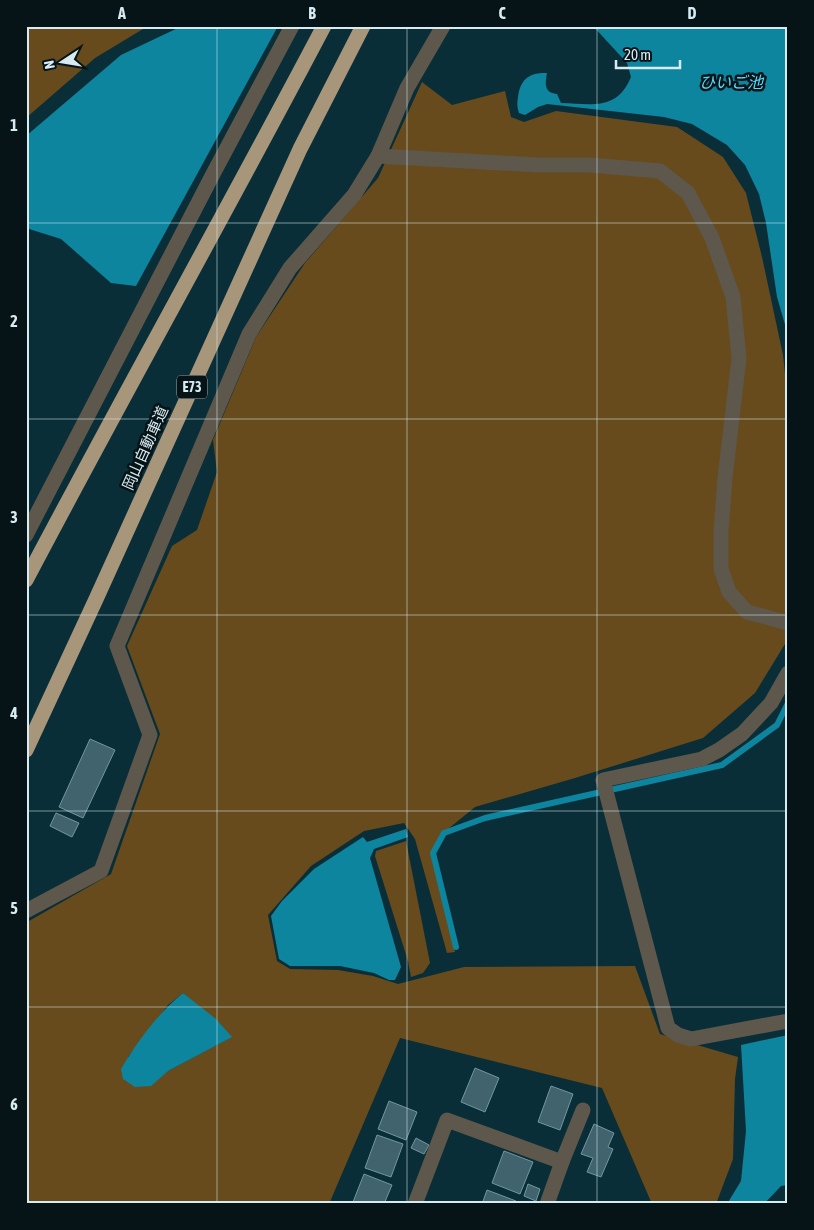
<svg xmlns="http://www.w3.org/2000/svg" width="814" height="1230" font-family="'Asap Condensed','Noto Sans JP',sans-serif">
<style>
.green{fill:#674b1c;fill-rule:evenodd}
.water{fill:#0d859f}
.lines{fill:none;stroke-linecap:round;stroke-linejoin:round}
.stream{stroke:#0d859f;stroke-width:6}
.building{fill:#40636d;stroke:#7397a2}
.street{stroke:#5e574c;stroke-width:15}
.highway{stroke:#a8967b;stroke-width:15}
.grid{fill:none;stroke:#d8ebf1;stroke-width:1;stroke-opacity:0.55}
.labels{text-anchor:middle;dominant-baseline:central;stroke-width:5;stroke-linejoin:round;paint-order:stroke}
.shield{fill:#061418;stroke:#99aab0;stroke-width:1}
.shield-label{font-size:14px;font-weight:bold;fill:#d8ebf1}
.street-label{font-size:15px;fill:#d8ebf1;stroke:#061418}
.water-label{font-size:16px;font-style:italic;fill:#55dbfe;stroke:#061418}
.neatline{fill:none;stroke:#d8ebf1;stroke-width:2}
.grid-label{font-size:16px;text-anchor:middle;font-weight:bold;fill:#d8ebf1}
</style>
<rect width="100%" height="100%" fill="#0a2e37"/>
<g class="green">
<polygon points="26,26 148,26 95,58 26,118"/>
<path d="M422,82L452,105L505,91L511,117L524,122L556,111L677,127L723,157L746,193L762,257L783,355L788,402V639L755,693L703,738L575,778L475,807L448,829L443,831L431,852L455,952L447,953L415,839L404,823L364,831L311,866L268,915L277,961L290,969L338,970L373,976L398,984L464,967L635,966L660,1034L738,1057L735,1079L733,1159L716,1204H652L602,1088L400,1038L329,1204H26V927L29,921L111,874L160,734L127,646L172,546L197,530L217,472L213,440L256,337L305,263L378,178ZM183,993L231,1037L168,1071L128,1057L168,1005Z"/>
<polygon points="406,841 430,963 423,973 411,977 408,961 375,856 376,851"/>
</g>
<g class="water">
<polygon points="182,26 278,26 136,286 111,283 61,239 26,228 26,136 121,55"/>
<path d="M593,26H788V335L777,297L766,223L759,194L745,165L727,145L692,124L664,117L547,104L538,107L525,115L519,113C517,107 517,103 518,97C520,80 529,72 547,73C545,84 544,93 557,94L561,103C592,104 617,111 631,77L627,63Z"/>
<polygon points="406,829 408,837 374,849 370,858 401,967 395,980 389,980 374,973 340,966 290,966 279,959 271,916 282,901 314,869 363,837 367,842"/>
<path d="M183,993L216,1019L232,1037L168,1071L151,1086L135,1087L123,1079L121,1069C137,1042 158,1013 183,993Z"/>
<polygon points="788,1035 788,1185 781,1186 764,1204 727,1204 741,1181 746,1131 741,1045"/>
</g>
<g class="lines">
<polyline class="stream" points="456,947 433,853 444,833 485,818 722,765 777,725 788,703"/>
</g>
<g class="building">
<polygon points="90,739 115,750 83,818 59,807"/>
<polygon points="56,813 79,823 72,837 50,826"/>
<polygon points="475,1068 499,1078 485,1112 461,1102"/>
<polygon points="551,1086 573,1094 560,1130 538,1122"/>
<polygon points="389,1101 417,1112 406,1140 378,1129"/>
<polygon points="594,1124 614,1133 608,1147 613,1149 601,1177 587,1172 593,1158 581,1154"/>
<polygon points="377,1135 403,1144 391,1177 365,1168"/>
<polygon points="416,1138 429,1145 424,1154 411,1148"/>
<polygon points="504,1151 533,1162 520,1194 492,1183"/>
<polygon points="364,1174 392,1185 384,1204 353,1202"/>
<polygon points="528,1184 540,1189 536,1201 524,1196"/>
<polygon points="487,1190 516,1201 514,1204 482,1204"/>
</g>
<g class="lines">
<g class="street">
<polyline points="378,156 538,165 590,165 660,171 688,193 712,238 733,297 739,358 725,478 721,532 721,569 729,592 747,612 788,623"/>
<polyline points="26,535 213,174 292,26"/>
<polyline points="788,673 771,703 742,734 719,750 702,759 603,780 668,1028 678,1035 691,1039 788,1021"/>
<polyline points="26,911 101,871 150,735 117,646 249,334 290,268 354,195 378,156 407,88 443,26"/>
<polyline points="562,1162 583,1110"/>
<polyline points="415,1204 447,1120 562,1162 547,1204"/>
</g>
<g class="highway">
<path d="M26,580C124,394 226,212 324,26"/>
<polyline points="26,750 97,597 300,149 363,26"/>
</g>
</g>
<path class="grid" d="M217,26V1204M407,26V1204M597,26V1204M26,223H788M26,419H788M26,615H788M26,811H788M26,1007H788"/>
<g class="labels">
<rect class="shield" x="177" y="375.5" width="30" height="23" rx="4"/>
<g class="shield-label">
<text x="192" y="387">E73</text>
</g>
<g class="street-label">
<text transform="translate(145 448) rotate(-66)">岡山自動車道</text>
</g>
<g class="water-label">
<text x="731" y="82">ひいご池</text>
</g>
</g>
<rect width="814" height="1230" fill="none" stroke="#061418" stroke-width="55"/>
<g transform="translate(62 62) rotate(258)" stroke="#061418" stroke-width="4" paint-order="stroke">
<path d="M0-4L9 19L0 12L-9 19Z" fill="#d8ebf1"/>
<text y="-8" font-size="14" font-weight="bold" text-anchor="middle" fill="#d8ebf1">N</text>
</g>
<path d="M616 60v8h64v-8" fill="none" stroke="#d8ebf1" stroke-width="2.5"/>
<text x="624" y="60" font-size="15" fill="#d8ebf1" stroke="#061418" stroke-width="4" paint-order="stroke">20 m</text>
<rect x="28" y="28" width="758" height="1174" class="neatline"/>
<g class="grid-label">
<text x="122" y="19">A</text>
<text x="312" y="19">B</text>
<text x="502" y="19">C</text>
<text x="692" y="19">D</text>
<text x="14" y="131">1</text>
<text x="14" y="327">2</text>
<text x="14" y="523">3</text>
<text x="14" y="719">4</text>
<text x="14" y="914">5</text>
<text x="14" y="1110">6</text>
</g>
</svg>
